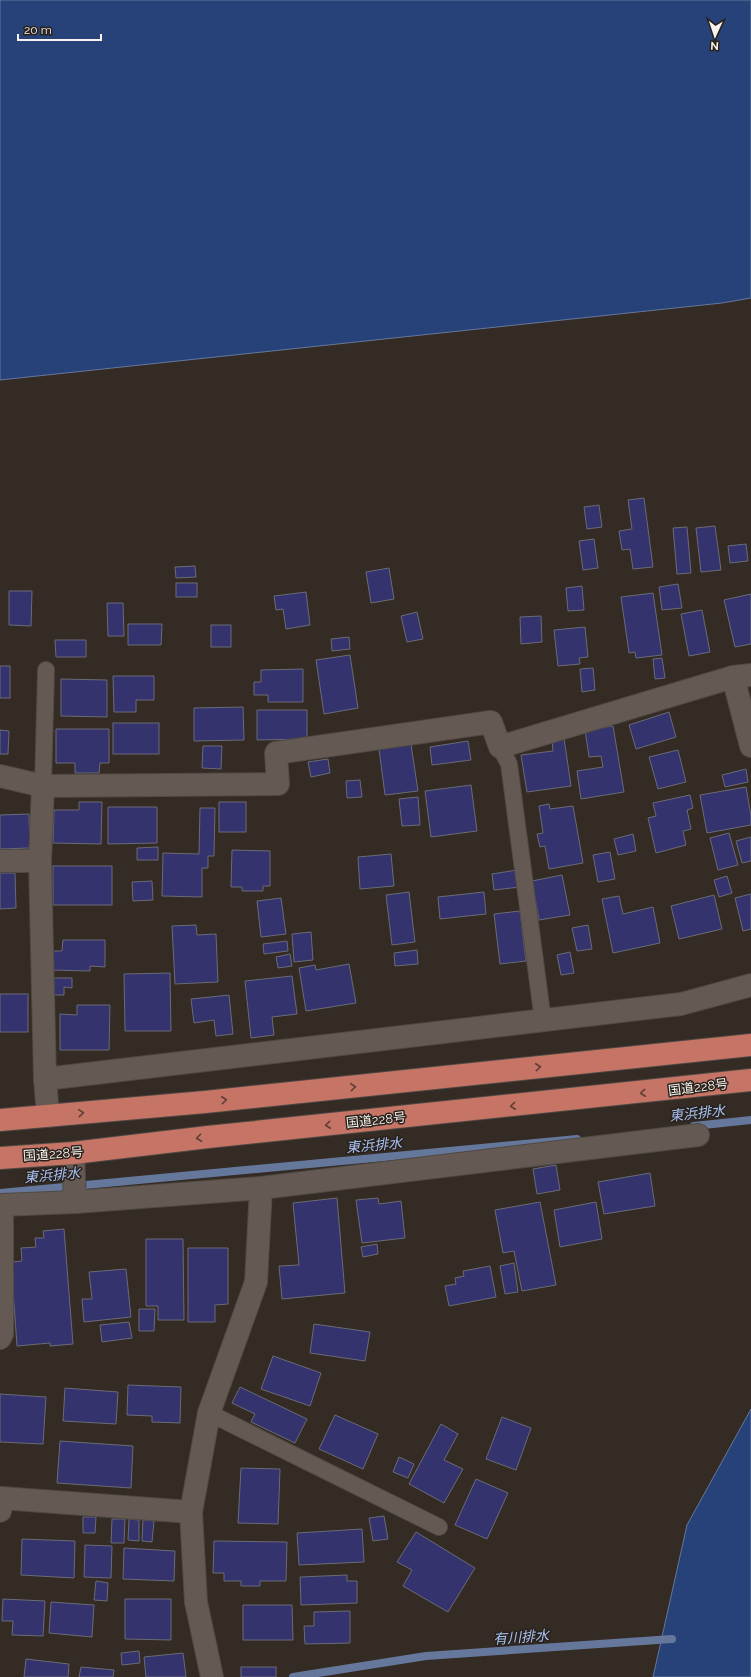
<svg xmlns="http://www.w3.org/2000/svg" width="751" height="1677" font-family="Raleway,'Noto Sans JP',sans-serif">
<style>
.water{fill:#274279;stroke:#66779c}
.lines{fill:none;stroke-linecap:round;stroke-linejoin:round}
.stream{stroke:#66779c;stroke-width:8}
.building{fill:#35336e;stroke:#6a6b76}
.service-casing{stroke:#4f4943;stroke-width:18}
.minor-casing{stroke:#4f4943;stroke-width:24}
.trunk-casing{stroke:#4f4943;stroke-width:24}
.service{stroke:#645a53;stroke-width:16}
.minor{stroke:#645a53;stroke-width:22}
.trunk{stroke:#c57466;stroke-width:22}
.oneway{stroke:#603e35}
.labels{text-anchor:middle;dominant-baseline:central;stroke-width:3;stroke-linejoin:round;paint-order:stroke}
.street-label{font-size:13px;fill:#f8f3ee;stroke:#29211b}
.water-label{font-size:14px;font-style:italic;fill:#a7c2f4;stroke:#29211b}
</style>
<rect width="100%" height="100%" fill="#332b24"/>
<g class="water">
<polygon points="0,0 751,0 751,298 722,303 0,380"/>
<polygon points="751,1409 751,1677 653,1677 687,1525"/>
</g>
<g class="lines">
<g class="stream">
<polyline points="694,1126 751,1120"/>
<polyline points="0,1193 577,1139"/>
<polyline points="293,1677 426,1656 672,1639"/>
</g>
</g>
<g class="building">
<polygon points="644,498 653,567 633,569 630,549 622,550 619,531 632,529 628,500"/>
<polygon points="599,505 602,527 587,529 584,507"/>
<polygon points="715,526 721,570 701,572 696,528"/>
<polygon points="687,527 691,573 677,574 673,528"/>
<polygon points="594,539 598,568 583,570 579,541"/>
<polygon points="746,544 748,561 730,563 728,546"/>
<polygon points="195,566 196,577 176,578 175,567"/>
<polygon points="389,568 394,599 371,603 366,572"/>
<rect x="176" y="583" width="21" height="14"/>
<polygon points="678,584 682,608 662,610 659,587"/>
<polygon points="582,586 584,610 568,611 566,588"/>
<polygon points="9,591 32,591 31,626 9,625"/>
<polygon points="306,592 310,625 286,629 283,609 276,610 274,596"/>
<polygon points="653,593 662,655 636,658 635,652 629,653 621,597"/>
<polygon points="751,594 751,644 735,647 724,600"/>
<polygon points="107,603 123,603 124,636 108,636"/>
<polygon points="702,610 710,652 689,656 681,614"/>
<polygon points="417,612 423,639 407,642 401,616"/>
<polygon points="541,616 542,642 521,644 520,617"/>
<polygon points="128,624 162,624 161,645 128,645"/>
<rect x="211" y="625" width="20" height="22"/>
<polygon points="585,627 588,657 579,658 580,664 558,666 554,630"/>
<polygon points="349,637 350,649 332,651 331,639"/>
<polygon points="55,640 86,640 86,657 56,657"/>
<polygon points="350,655 358,708 324,714 316,660"/>
<polygon points="662,658 665,678 655,679 653,659"/>
<rect x="0" y="666" width="10" height="32"/>
<polygon points="593,668 595,690 582,692 580,669"/>
<polygon points="303,669 303,702 268,702 268,695 254,695 254,682 261,682 261,670"/>
<polygon points="113,676 154,676 154,700 136,700 136,712 114,712"/>
<polygon points="61,679 107,680 107,717 61,716"/>
<polygon points="243,707 244,740 194,741 194,708"/>
<polygon points="257,710 307,710 307,739 257,740"/>
<polygon points="669,712 676,737 636,749 629,725"/>
<rect x="113" y="723" width="46" height="31"/>
<polygon points="613,726 624,792 581,799 577,771 603,767 601,756 589,757 585,730"/>
<polygon points="56,729 109,729 109,763 100,763 99,773 75,773 75,763 56,763"/>
<polygon points="0,730 9,731 8,754 0,754"/>
<polygon points="564,738 571,786 527,792 521,755 553,751 552,740"/>
<polygon points="468,741 471,760 432,765 430,747"/>
<polygon points="411,744 418,791 385,795 379,749"/>
<polygon points="203,746 222,746 221,769 202,768"/>
<polygon points="678,750 686,782 658,789 649,757"/>
<polygon points="328,759 330,773 311,777 308,762"/>
<polygon points="746,769 748,782 725,787 722,775"/>
<polygon points="360,780 362,797 347,798 346,781"/>
<polygon points="471,785 477,831 431,837 425,791"/>
<polygon points="746,787 751,816 751,825 707,833 700,795"/>
<polygon points="690,795 693,808 687,810 691,829 683,831 686,845 656,853 648,818 656,816 653,803"/>
<polygon points="418,797 420,825 402,826 399,799"/>
<polygon points="79,802 102,802 101,844 53,843 54,810 79,810"/>
<rect x="219" y="802" width="27" height="30"/>
<polygon points="549,804 550,809 573,806 583,863 549,869 545,846 540,847 537,834 543,833 539,806"/>
<polygon points="108,807 157,807 157,843 108,844"/>
<polygon points="200,808 215,808 214,856 208,856 208,868 202,868 202,897 162,896 163,853 199,854"/>
<polygon points="29,814 30,848 0,849 0,815"/>
<polygon points="729,833 738,865 718,870 710,838"/>
<polygon points="633,834 636,851 618,855 614,839"/>
<polygon points="751,837 751,861 742,863 736,841"/>
<polygon points="158,847 158,860 137,860 137,848"/>
<polygon points="232,850 270,851 270,886 263,886 263,891 242,891 242,887 231,887"/>
<polygon points="610,852 615,879 598,882 593,855"/>
<polygon points="391,854 394,886 360,889 358,857"/>
<rect x="53" y="866" width="59" height="39"/>
<polygon points="517,870 520,887 494,890 492,874"/>
<polygon points="0,873 15,873 16,908 0,909"/>
<polygon points="562,875 570,915 539,920 532,881"/>
<polygon points="727,876 732,893 719,897 714,880"/>
<polygon points="152,881 153,900 133,901 132,882"/>
<polygon points="409,892 415,942 392,945 386,895"/>
<polygon points="484,892 486,914 440,919 438,897"/>
<polygon points="751,894 751,929 743,931 735,898"/>
<polygon points="714,895 722,929 679,939 671,906"/>
<polygon points="619,896 623,914 653,907 660,943 613,953 602,899"/>
<polygon points="281,898 286,934 261,937 257,901"/>
<polygon points="520,911 526,961 500,964 494,914"/>
<polygon points="196,925 197,935 216,934 218,982 175,984 172,926"/>
<polygon points="588,925 592,949 577,951 572,928"/>
<polygon points="311,932 313,960 294,962 292,934"/>
<polygon points="63,940 105,940 105,967 90,966 90,971 51,970 51,951 62,951"/>
<polygon points="287,941 288,951 264,954 263,944"/>
<polygon points="417,950 418,964 395,966 394,953"/>
<polygon points="570,952 574,973 561,975 557,955"/>
<polygon points="290,954 292,966 278,968 276,957"/>
<polygon points="349,964 356,1003 306,1011 299,968 315,965 316,970"/>
<polygon points="170,973 171,1031 125,1031 124,974"/>
<polygon points="292,976 297,1014 272,1017 274,1035 251,1038 245,981"/>
<polygon points="52,978 72,978 72,988 64,987 64,995 52,995"/>
<rect x="0" y="994" width="28" height="38"/>
<polygon points="229,995 233,1034 216,1036 214,1020 194,1023 191,999"/>
<polygon points="77,1005 110,1005 109,1050 60,1050 60,1014 77,1015"/>
<polygon points="556,1165 560,1190 537,1194 533,1169"/>
<polygon points="650,1173 655,1206 604,1214 598,1182"/>
<polygon points="337,1198 345,1293 282,1299 279,1266 299,1265 293,1203"/>
<polygon points="378,1198 379,1204 401,1201 405,1238 362,1243 356,1200"/>
<polygon points="540,1202 556,1285 522,1291 514,1251 503,1253 495,1210"/>
<polygon points="596,1202 602,1239 560,1247 554,1210"/>
<polygon points="64,1229 73,1344 50,1346 50,1343 17,1346 11,1262 22,1261 21,1248 36,1247 35,1238 44,1238 43,1231"/>
<polygon points="146,1239 183,1239 184,1320 158,1320 158,1306 146,1306"/>
<polygon points="377,1244 378,1254 363,1257 361,1247"/>
<polygon points="188,1248 228,1248 228,1304 215,1305 215,1322 188,1322"/>
<polygon points="514,1263 518,1292 505,1294 500,1266"/>
<polygon points="490,1266 496,1297 449,1306 445,1286 456,1284 455,1278 464,1276 463,1271"/>
<polygon points="126,1269 131,1317 84,1322 82,1299 92,1299 89,1272"/>
<polygon points="139,1309 155,1309 154,1331 139,1331"/>
<polygon points="129,1322 132,1338 102,1342 100,1325"/>
<polygon points="314,1324 370,1332 365,1361 310,1353"/>
<polygon points="273,1356 321,1373 310,1406 261,1389"/>
<polygon points="128,1385 181,1387 180,1423 152,1422 152,1416 127,1415"/>
<polygon points="240,1387 307,1419 295,1443 251,1422 255,1414 232,1403"/>
<polygon points="65,1388 118,1392 116,1424 63,1421"/>
<polygon points="0,1394 46,1397 43,1444 0,1442"/>
<polygon points="335,1415 378,1434 363,1469 319,1449"/>
<polygon points="502,1417 531,1428 516,1470 486,1459"/>
<polygon points="441,1424 458,1434 444,1460 463,1469 444,1503 409,1484"/>
<polygon points="60,1441 133,1446 131,1488 57,1483"/>
<polygon points="399,1457 414,1464 408,1478 393,1472"/>
<polygon points="241,1468 280,1469 278,1524 238,1523"/>
<polygon points="476,1479 508,1493 487,1539 455,1525"/>
<polygon points="384,1516 388,1539 373,1541 369,1518"/>
<polygon points="83,1517 96,1517 95,1533 83,1533"/>
<polygon points="112,1519 125,1519 124,1543 111,1543"/>
<polygon points="129,1519 139,1520 139,1541 128,1540"/>
<polygon points="143,1520 154,1521 152,1542 142,1541"/>
<polygon points="362,1529 364,1562 299,1565 297,1533"/>
<polygon points="416,1532 475,1568 448,1612 403,1586 412,1570 397,1562"/>
<polygon points="22,1539 75,1541 74,1578 21,1575"/>
<polygon points="214,1541 287,1542 286,1581 260,1581 260,1586 241,1586 241,1581 224,1581 224,1573 213,1573"/>
<polygon points="85,1545 112,1546 111,1578 84,1577"/>
<polygon points="124,1548 175,1551 174,1581 123,1579"/>
<polygon points="347,1575 347,1581 357,1581 357,1603 301,1605 300,1577"/>
<polygon points="96,1581 108,1583 107,1601 94,1600"/>
<polygon points="3,1599 45,1601 43,1636 12,1635 13,1621 2,1621"/>
<polygon points="125,1599 171,1599 171,1640 125,1639"/>
<polygon points="51,1602 94,1605 92,1637 49,1633"/>
<polygon points="243,1605 292,1605 293,1640 243,1640"/>
<polygon points="350,1611 350,1643 305,1644 304,1626 314,1626 314,1612"/>
<polygon points="139,1651 140,1663 122,1665 121,1653"/>
<polygon points="183,1653 186,1677 146,1677 144,1657"/>
<polygon points="26,1659 69,1664 68,1677 24,1677"/>
<polygon points="81,1667 114,1670 113,1677 79,1677"/>
<rect x="241" y="1667" width="35" height="10"/>
</g>
<g class="lines">
<g class="service-casing">
<g id="service">
<polyline points="500,747 509,764 543,1021"/>
<polyline points="43,786 46,670"/>
<polyline points="209,1413 439,1527"/>
</g>
</g>
<g class="minor-casing">
<g id="minor">
<polyline points="733,677 751,746"/>
<polyline points="0,776 43,786 278,784 276,753 491,722 500,747 686,691 733,677 751,675"/>
<polyline points="43,786 40,861 45,1079 48,1116"/>
<polyline points="0,861 40,861"/>
<polyline points="45,1079 681,1004 751,985"/>
<polyline points="73,1153 75,1202 261,1188 698,1135"/>
<polyline points="0,1338 2,1334 2,1205 75,1202"/>
<polyline points="0,1511 1,1498 191,1512"/>
<polyline points="212,1677 196,1602 191,1512 209,1413 256,1282 261,1188"/>
</g>
</g>
<g class="trunk-casing">
<g id="trunk">
<polyline points="0,1120 205,1102 751,1045"/>
<polyline points="0,1158 73,1153 208,1137 751,1080"/>
</g>
</g>
<use href="#service" class="service"/>
<use href="#minor" class="minor"/>
<use href="#trunk" class="trunk"/>
</g>
<defs><path id="oneway-chevron" d="M-2-3.5L2.5 0L-2 3.5" fill="none" stroke-width="1.6" stroke-linecap="round" stroke-linejoin="round"/></defs>
<g class="oneway">
<use href="#oneway-chevron" transform="translate(538 1067) rotate(-6)"/>
<use href="#oneway-chevron" transform="translate(353 1087) rotate(-6)"/>
<use href="#oneway-chevron" transform="translate(643 1093) rotate(174)"/>
<use href="#oneway-chevron" transform="translate(224 1100) rotate(-6)"/>
<use href="#oneway-chevron" transform="translate(513 1106) rotate(174)"/>
<use href="#oneway-chevron" transform="translate(81 1113) rotate(-5)"/>
<use href="#oneway-chevron" transform="translate(328 1125) rotate(174)"/>
<use href="#oneway-chevron" transform="translate(199 1138) rotate(173)"/>
</g>
<g class="labels">
<g class="street-label">
<text transform="translate(698 1087) rotate(-7)">国道228号</text>
<text transform="translate(376 1120) rotate(-6)">国道228号</text>
<text transform="translate(53 1154) rotate(-4)">国道228号</text>
</g>
<g class="water-label">
<text transform="translate(697 1113) rotate(-6)">東浜排水</text>
<text transform="translate(374 1145) rotate(-5)">東浜排水</text>
<text transform="translate(52 1175) rotate(-5)">東浜排水</text>
<text transform="translate(521 1637) rotate(-4)">有川排水</text>
</g>
</g>
<g transform="translate(715 36) rotate(183)" stroke="#29211b" stroke-width="3" paint-order="stroke">
<path d="M0-3L7 15L0 10L-7 15Z" fill="#f8f3ee"/>
<text y="-6" font-size="11" font-weight="bold" text-anchor="middle" fill="#f8f3ee">N</text>
</g>
<path d="M18 34v6h83v-6" fill="none" stroke="#f8f3ee" stroke-width="2"/>
<text x="24" y="34" font-size="12" fill="#f8f3ee" stroke="#29211b" stroke-width="3" paint-order="stroke">20 m</text>
</svg>
